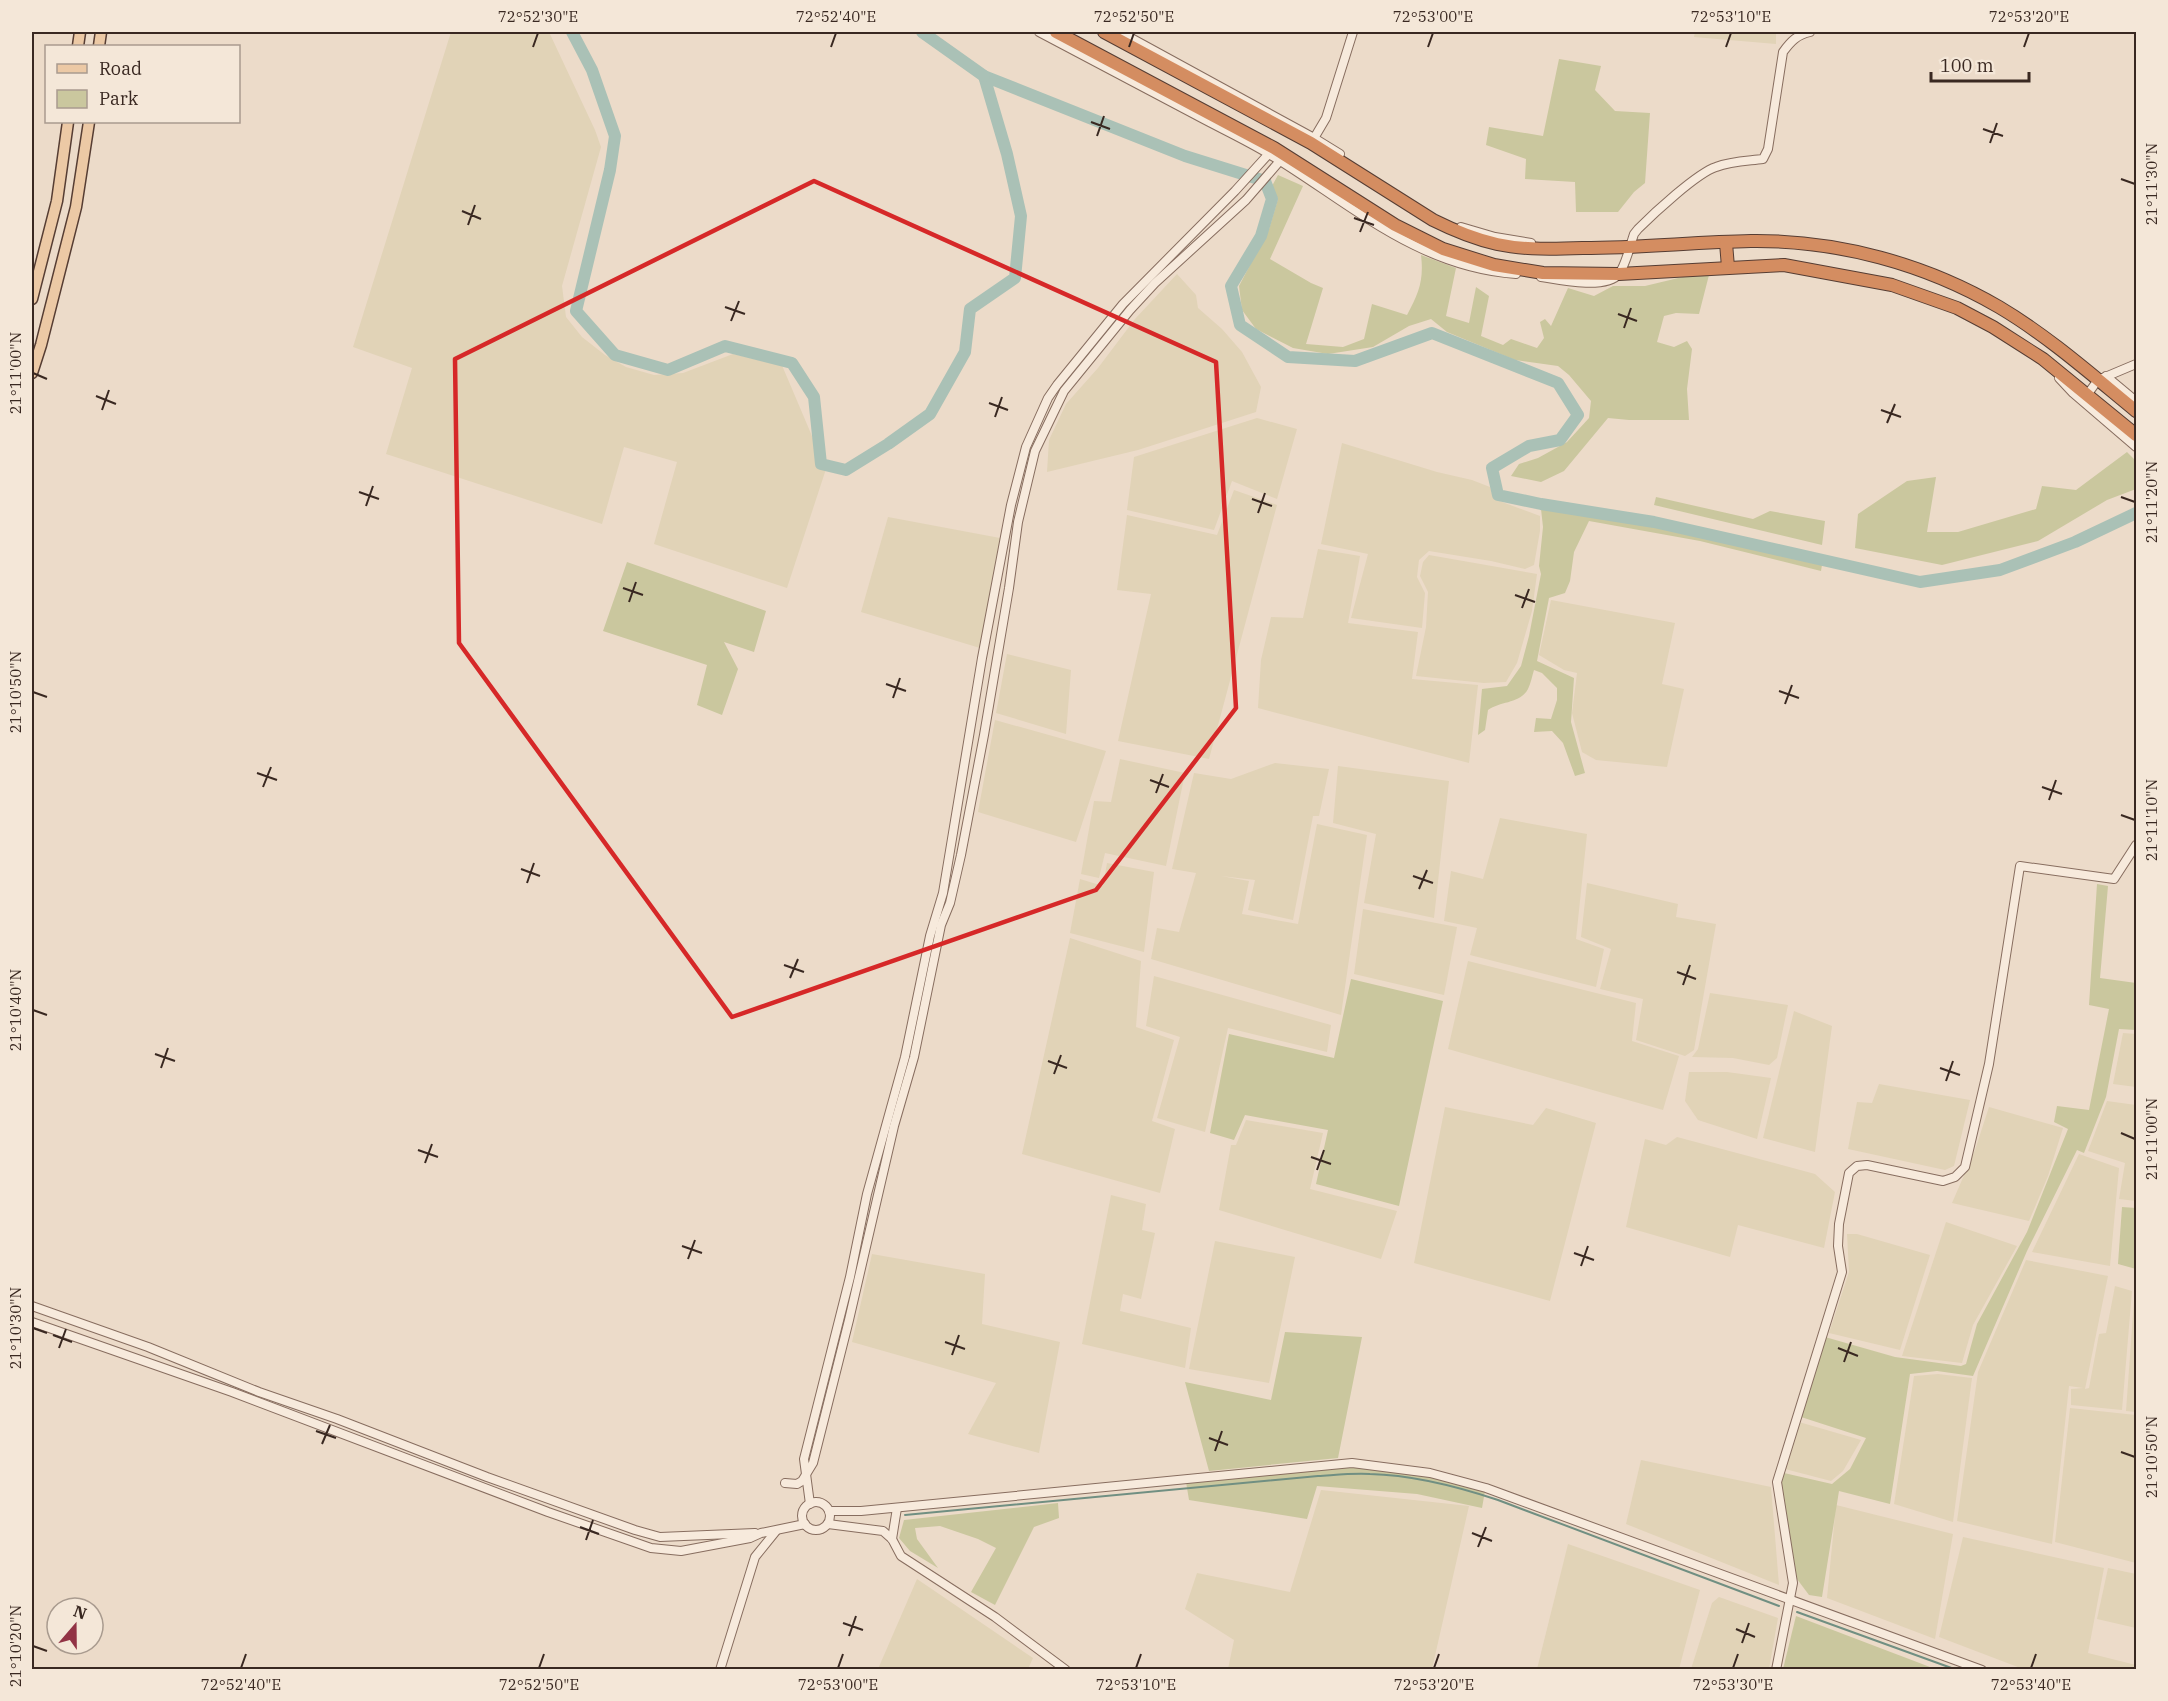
<svg xmlns="http://www.w3.org/2000/svg" width="2168" height="1701" font-family="'IBM Plex Serif',serif">
<style>
.farmland{fill:#e1d3b7}
.green{fill:#cac79e}
.lines{fill:none;stroke-linecap:round;stroke-linejoin:round}
.stream{stroke:#708f82;stroke-width:2}
.river{stroke:#aac1b6;stroke-width:12}
.minor-casing{stroke:#876d5f;stroke-width:10}
.major-casing{stroke:#563d33;stroke-width:13}
.highway-casing{stroke:#563d33;stroke-width:14}
.minor{stroke:#f7eadc;stroke-width:8}
.major{stroke:#ecc9a5;stroke-width:10}
.highway{stroke:#d48d61;stroke-width:12}
.marked{fill:none;stroke:#d62828;stroke-width:4.5;stroke-linejoin:round}
.ticks{fill:none;stroke:#392821;stroke-width:2}
.neatline{fill:none;stroke:#392821;stroke-width:2}
.ticks-label{font-size:15px;text-anchor:middle;fill:#392821}
</style>
<rect width="100%" height="100%" fill="#ecdbc9"/>
<g class="farmland">
<polygon points="451,32 549,32 595,130 601,147 562,286 566,317 582,337 605,355 626,367 654,375 683,373 733,354 775,364 781,363 826,469 787,588 654,544 677,462 624,447 602,524 386,454 412,368 353,347"/>
<polygon points="1695,32 1779,32 1776,33 1776,44 1694,37"/>
<polygon points="1177,274 1196,295 1198,308 1222,329 1242,352 1261,387 1256,412 1138,450 1047,472 1049,440 1066,404 1098,368 1135,319"/>
<polygon points="1257,418 1297,429 1277,499 1232,481 1214,530 1127,510 1134,457"/>
<polygon points="1342,443 1437,472 1472,480 1490,487 1494,499 1540,516 1540,531 1534,565 1525,569 1491,561 1429,551 1419,560 1417,577 1425,593 1422,628 1351,618 1368,554 1321,544"/>
<polygon points="1234,490 1277,505 1209,759 1118,741 1151,594 1117,590 1127,515 1217,535"/>
<polygon points="888,517 1000,538 980,648 861,612"/>
<polygon points="1318,549 1360,556 1348,623 1418,632 1412,679 1478,685 1469,763 1258,708 1261,660 1271,617 1303,618"/>
<polygon points="1429,555 1537,574 1532,611 1517,663 1506,682 1484,683 1416,676 1426,627 1428,592 1420,576 1423,562"/>
<polygon points="1551,600 1675,623 1662,684 1684,689 1667,767 1596,760 1582,752 1572,713 1577,673 1564,670 1539,655"/>
<polygon points="1007,654 1071,670 1066,734 996,713"/>
<polygon points="995,720 1106,751 1076,842 978,812"/>
<polygon points="1120,759 1185,773 1166,866 1105,853 1099,878 1081,874 1094,801 1111,802"/>
<polygon points="1275,763 1329,769 1319,816 1313,816 1293,920 1248,910 1255,880 1221,876 1249,881 1242,914 1298,924 1317,824 1367,835 1341,1015 1151,959 1157,928 1179,932 1196,873 1172,869 1194,773 1231,779"/>
<polygon points="1338,766 1449,781 1434,918 1364,903 1376,834 1333,823"/>
<polygon points="1500,818 1587,834 1576,939 1604,949 1596,987 1470,955 1477,928 1444,921 1451,871 1483,879"/>
<polygon points="1107,863 1154,872 1144,952 1070,933 1080,879 1103,886"/>
<polygon points="1587,883 1678,904 1676,917 1716,924 1694,1050 1685,1056 1636,1040 1643,999 1600,989 1611,949 1581,937"/>
<polygon points="1363,909 1457,927 1444,995 1354,974"/>
<polygon points="1070,938 1141,961 1136,1027 1174,1040 1152,1121 1175,1129 1160,1193 1022,1154"/>
<polygon points="1468,961 1636,1003 1632,1041 1679,1056 1663,1110 1448,1049"/>
<polygon points="1154,976 1331,1025 1327,1052 1228,1028 1205,1132 1157,1118 1180,1037 1146,1026"/>
<polygon points="1710,993 1788,1005 1777,1058 1769,1065 1733,1058 1692,1057 1698,1049"/>
<polygon points="1794,1011 1832,1026 1815,1152 1763,1138"/>
<polygon points="2123,1033 2136,1034 2136,1087 2113,1084"/>
<polygon points="1689,1072 1727,1072 1771,1078 1757,1139 1698,1120 1685,1101"/>
<polygon points="1879,1084 1970,1100 1954,1166 1945,1170 1848,1149 1857,1102 1872,1103"/>
<polygon points="2107,1101 2136,1105 2136,1201 2119,1199 2125,1163 2088,1151"/>
<polygon points="1445,1107 1533,1125 1546,1108 1596,1123 1550,1301 1414,1263"/>
<polygon points="1989,1107 2063,1128 2048,1176 2029,1221 1952,1203 1975,1150"/>
<polygon points="1246,1120 1323,1133 1310,1189 1397,1211 1381,1259 1219,1210 1231,1145 1236,1145"/>
<polygon points="1677,1137 1815,1174 1835,1192 1824,1248 1738,1225 1730,1257 1626,1227 1645,1139 1666,1145"/>
<polygon points="2079,1154 2119,1168 2110,1266 2032,1252"/>
<polygon points="1111,1195 1146,1204 1142,1230 1155,1233 1141,1299 1123,1294 1120,1311 1191,1328 1185,1368 1082,1344"/>
<polygon points="1946,1222 2017,1246 1973,1325 1962,1363 1902,1356"/>
<polygon points="1847,1234 1857,1234 1930,1255 1900,1350 1829,1333 1849,1272"/>
<polygon points="1215,1241 1295,1257 1269,1383 1189,1369"/>
<polygon points="872,1254 985,1274 982,1324 1060,1342 1039,1453 968,1434 996,1383 852,1342"/>
<polygon points="2026,1260 2108,1276 2085,1389 2089,1388 2099,1334 2106,1333 2115,1286 2132,1291 2122,1410 2071,1405 2071,1389 2083,1388 2069,1386 2052,1544 1957,1521 1978,1372"/>
<polygon points="2135,1286 2136,1287 2136,1412 2126,1411"/>
<polygon points="1938,1374 1972,1378 1953,1522 1894,1504 1914,1376"/>
<polygon points="2070,1408 2136,1415 2136,1563 2055,1542"/>
<polygon points="1799,1422 1861,1440 1843,1471 1831,1481 1785,1469"/>
<polygon points="1641,1460 1771,1487 1779,1585 1626,1524"/>
<polygon points="1321,1490 1469,1506 1432,1669 1228,1669 1234,1640 1185,1609 1197,1573 1290,1592"/>
<polygon points="1836,1505 1953,1534 1935,1639 1827,1598"/>
<polygon points="1963,1537 2104,1568 2088,1653 2136,1665 2136,1669 2023,1669 1939,1637"/>
<polygon points="1568,1544 1700,1590 1679,1669 1537,1669"/>
<polygon points="2108,1568 2136,1574 2136,1628 2097,1619"/>
<polygon points="917,1579 1033,1658 1028,1669 878,1669"/>
<polygon points="1719,1597 1778,1618 1769,1669 1691,1669 1712,1603"/>
</g>
<g class="green">
<polygon points="1559,59 1601,66 1595,90 1615,111 1650,113 1645,183 1634,192 1618,212 1576,212 1575,182 1525,179 1526,159 1486,145 1489,127 1543,136"/>
<path d="M1278,175L1303,186L1270,259L1311,283L1323,288L1306,344L1343,347L1364,339L1372,304L1407,315C1419,293 1424,280 1421,255L1456,268L1446,316L1469,323L1476,287L1489,296L1481,336L1503,345L1511,339L1537,348L1544,338L1540,322L1545,319L1551,326L1568,288L1594,296L1613,286H1645L1695,274L1709,275L1699,314L1676,313L1664,316L1657,342L1674,347L1687,341L1692,349L1687,389L1689,420H1629L1608,418L1564,471L1541,482L1511,476L1519,464L1538,458L1567,442L1589,418L1591,401L1569,375L1558,366L1515,360L1447,332L1431,319L1409,326L1373,347L1328,354L1293,348L1256,329L1242,310L1239,286L1269,229L1278,199L1272,186Z"/>
<polygon points="2127,452 2136,461 2136,489 2107,500 2038,541 1942,565 1855,548 1858,514 1907,481 1936,477 1927,532 1958,532 2036,509 2042,486 2076,490"/>
<polygon points="1656,497 1753,519 1770,511 1825,521 1822,545 1654,505"/>
<path d="M1541,509L1676,529L1822,565L1821,571L1700,541L1589,521L1574,552L1570,581L1565,593L1549,598L1537,661L1574,678L1571,722L1585,773L1575,776L1563,743L1552,731L1534,732L1536,718L1551,719L1557,700V688L1542,673L1534,670C1532,676 1531,683 1528,689C1520,704 1501,701 1488,710L1485,730L1478,735L1482,689L1507,686L1521,666L1529,636L1541,574L1539,566L1543,527Z"/>
<polygon points="627,562 766,611 754,652 724,642 738,669 722,715 697,705 707,665 603,631"/>
<polygon points="2097,884 2108,886 2100,978 2136,983 2136,1030 2119,1029 2106,1097 2084,1153 2077,1150 2027,1251 1973,1376 1937,1371 1910,1374 1890,1504 1839,1491 1822,1597 1809,1595 1797,1579 1781,1484 1784,1473 1832,1484 1850,1469 1866,1438 1801,1417 1825,1337 1895,1357 1961,1366 1966,1364 1977,1324 2027,1232 2068,1129 2054,1122 2057,1106 2089,1110 2109,1009 2089,1005"/>
<polygon points="1351,979 1443,1001 1399,1206 1316,1184 1328,1130 1245,1115 1234,1140 1210,1133 1229,1034 1334,1058"/>
<polygon points="2122,1207 2136,1208 2136,1269 2118,1264"/>
<polygon points="1285,1332 1362,1337 1338,1458 1209,1471 1185,1382 1271,1400"/>
<polygon points="1351,1466 1429,1477 1485,1491 1482,1508 1417,1494 1317,1486 1307,1519 1189,1500 1186,1482"/>
<polygon points="1058,1503 1059,1518 1034,1527 995,1605 971,1592 996,1548 978,1539 940,1526 915,1528 917,1539 938,1568 910,1551 899,1538 904,1520"/>
<polygon points="1796,1616 1930,1667 1930,1669 1783,1669"/>
</g>
<g class="lines">
<g class="stream">
<path d="M905,1515L1318,1476C1335,1475 1352,1473 1370,1474C1414,1475 1456,1486 1498,1500L1779,1606"/>
<polyline points="1797,1612 1957,1670"/>
</g>
<g class="river">
<polyline points="572,32 592,70 615,136 610,170 576,311 615,355 668,370 725,346 792,363 814,397 821,464 846,470 888,444 930,414 965,352 970,309 1015,278 1021,216 1007,154 984,76 1185,156 1265,181 1272,199 1261,236 1231,286 1240,325 1288,357 1355,361 1432,333 1558,383 1578,415 1560,440 1529,446 1492,468 1498,495 1541,504 1654,522 1920,582 2000,570 2075,542 2136,513"/>
<polyline points="922,32 984,76"/>
</g>
<g class="minor-casing">
<g id="minor">
<path d="M1039,32C1091,60 1144,87 1196,115C1220,128 1246,140 1269,154C1350,203 1417,267 1516,274"/>
<polyline points="1120,32 1314,138 1340,154"/>
<polyline points="1313,140 1326,118 1353,32"/>
<polyline points="1461,227 1495,237 1531,243"/>
<path d="M1541,277C1559,280 1606,290 1619,274C1626,264 1630,246 1634,234L1638,229C1653,214 1697,173 1716,167C1731,161 1747,161 1763,159L1768,149L1783,52C1791,41 1797,35 1810,32"/>
<polyline points="2106,376 2136,401"/>
<polyline points="2059,378 2073,393 2136,447"/>
<polyline points="2084,399 2098,380 2136,364"/>
<polyline points="32,1306 148,1347 259,1392 337,1419 487,1477 635,1530 660,1537 755,1533"/>
<polyline points="32,1322 232,1392 548,1512 651,1548 681,1551 750,1538 761,1533 805,1524"/>
<polyline points="785,1483 797,1484 802,1481 813,1463 849,1320 894,1126 914,1057 941,925 950,903 961,855 984,735 1009,588 1018,522 1035,451 1064,391 1130,310 1155,283 1246,200 1285,155"/>
<circle cx="816" cy="1516" r="14"/>
<polyline points="810,1504 804,1459 850,1277 867,1194 905,1057 930,936 943,893 982,658 1011,505 1026,447 1048,398 1057,385 1123,304 1235,191 1274,148"/>
<polyline points="829,1511 861,1511 1352,1463 1430,1473 1486,1488 1982,1670"/>
<polyline points="828,1524 883,1531 892,1539 901,1556 995,1617 1066,1670"/>
<polyline points="892,1539 897,1508"/>
<polyline points="720,1670 755,1557 776,1531"/>
<polyline points="1776,1670 1793,1583 1777,1482 1842,1272 1838,1246 1839,1224 1849,1173 1857,1166 1867,1165 1943,1181 1955,1177 1965,1167 1989,1064 2020,866 2114,879 2136,845"/>
</g>
</g>
<g class="major-casing">
<g id="major">
<polyline points="78,46 80,32"/>
<polyline points="99,46 101,32"/>
<polyline points="32,299 57,201 68,122"/>
<polyline points="32,373 41,345 76,207 89,122"/>
</g>
</g>
<g class="highway-casing">
<g id="highway">
<polyline points="1056,32 1274,148 1395,225 1443,249 1494,265 1543,273 1619,274 1784,265 1892,285 1957,308 1993,327 2043,359 2136,435"/>
<path d="M1104,32L1311,143L1433,220C1453,230 1475,239 1497,244C1525,250 1555,249 1583,248C1639,248 1695,242 1751,241C1838,240 1925,264 1999,307C2048,336 2092,375 2136,411"/>
<polyline points="1726,243 1728,267"/>
</g>
</g>
<use href="#minor" class="minor"/>
<use href="#major" class="major"/>
<use href="#highway" class="highway"/>
</g>
<path class="marked" d="M814,181L1216,362L1236,708L1096,890L732,1017L459,643L455,359Z"/>
<path class="ticks" d="M533,47L538,33M831,47L836,33M1129,47L1134,33M1428,47L1433,33M1726,47L1731,33M2024,47L2029,33M1091,122L1110,129M1983,129L2003,136M1097,136L1104,116M1990,143L1997,123M2121,179L2135,184M462,211L481,219M1354,218L1374,225M468,225L475,205M1360,232L1368,212M725,307L745,314M1618,314L1637,321M731,321L739,301M1624,328L1631,308M33,373L47,379M96,396L116,404M989,403L1008,410M102,410L109,390M1881,410L1901,417M995,417L1002,397M1887,423L1895,404M359,492L379,499M2121,497L2135,502M1252,499L1272,506M366,506L373,486M1258,513L1265,493M623,588L643,595M1515,595L1535,602M629,602L636,582M1522,608L1529,589M886,684L906,691M1779,691L1799,698M33,692L47,697M893,698L900,678M1785,704L1792,685M257,773L277,780M1150,780L1169,787M263,787L271,767M2042,787L2062,794M1156,793L1163,774M2049,800L2056,780M2121,815L2135,820M521,869L540,876M1413,876L1433,883M527,883L534,863M1419,889L1427,870M784,965L804,972M1677,972L1696,979M790,978L798,959M1683,985L1690,965M33,1010L47,1015M155,1054L175,1061M1048,1061L1067,1068M161,1068L168,1048M1940,1068L1960,1075M1054,1074L1061,1055M1946,1081L1953,1061M2121,1133L2135,1139M418,1150L438,1157M1311,1157L1331,1164M425,1163L432,1144M1317,1170L1324,1150M682,1246L702,1253M1574,1253L1594,1260M688,1259L695,1240M1581,1266L1588,1246M33,1328L47,1333M53,1335L72,1342M945,1342L965,1349M59,1348L66,1329M1838,1348L1858,1356M952,1355L959,1335M1844,1362L1851,1342M316,1431L336,1438M1209,1438L1228,1445M322,1444L330,1425M1215,1451L1222,1431M2121,1452L2135,1457M580,1527L599,1534M1472,1533L1492,1541M586,1540L593,1520M1478,1547L1486,1527M843,1623L863,1630M1736,1629L1755,1637M849,1636L856,1616M1742,1643L1749,1623M33,1646L47,1651M241,1668L246,1654M539,1668L544,1654M838,1668L843,1654M1136,1668L1141,1654M1434,1668L1439,1654M1733,1668L1738,1654M2031,1668L2036,1654"/>
<rect width="2168" height="1701" fill="none" stroke="#f4e7d8" stroke-width="66"/>
<rect x="45" y="45" width="195" height="78" fill="#f4e7d8" stroke="#a99b8f" stroke-width="1.5"/>
<rect x="57" y="64" width="30" height="9" fill="#ecc9a5" stroke="#a99b8f" stroke-width="1.5"/>
<text x="99" y="75" font-size="18" fill="#392821">Road</text>
<rect x="57" y="90" width="30" height="18" fill="#cac79e" stroke="#a99b8f" stroke-width="1.5"/>
<text x="99" y="105" font-size="18" fill="#392821">Park</text>
<g transform="translate(75 1626) rotate(20)"><circle r="28" fill="#f4e7d8" stroke="#a99b8f" stroke-width="1.5"/>
<path d="M0-4.5L10 22L0 15L-10 22Z" fill="#923345"/>
<text y="-9" font-size="16" font-weight="bold" text-anchor="middle" fill="#392821">N</text>
</g>
<path d="M1931 72v9h98v-9" fill="none" stroke="#392821" stroke-width="3"/>
<text x="1940" y="72" font-size="18" fill="#392821" stroke="#f4e7d8" stroke-width="4.5" paint-order="stroke">100 m</text>
<rect x="33" y="33" width="2102" height="1635" class="neatline"/>
<g class="ticks-label">
<text x="538" y="22">72°52'30"E</text>
<text x="836" y="22">72°52'40"E</text>
<text x="1134" y="22">72°52'50"E</text>
<text x="1433" y="22">72°53'00"E</text>
<text x="1731" y="22">72°53'10"E</text>
<text x="2029" y="22">72°53'20"E</text>
<text transform="translate(2152 184) rotate(-90)" y="5">21°11'30"N</text>
<text transform="translate(16 373) rotate(-90)" y="5">21°11'00"N</text>
<text transform="translate(2152 502) rotate(-90)" y="5">21°11'20"N</text>
<text transform="translate(16 692) rotate(-90)" y="5">21°10'50"N</text>
<text transform="translate(2152 820) rotate(-90)" y="5">21°11'10"N</text>
<text transform="translate(16 1010) rotate(-90)" y="5">21°10'40"N</text>
<text transform="translate(2152 1139) rotate(-90)" y="5">21°11'00"N</text>
<text transform="translate(16 1328) rotate(-90)" y="5">21°10'30"N</text>
<text transform="translate(2152 1457) rotate(-90)" y="5">21°10'50"N</text>
<text transform="translate(16 1646) rotate(-90)" y="5">21°10'20"N</text>
<text x="241" y="1690">72°52'40"E</text>
<text x="539" y="1690">72°52'50"E</text>
<text x="838" y="1690">72°53'00"E</text>
<text x="1136" y="1690">72°53'10"E</text>
<text x="1434" y="1690">72°53'20"E</text>
<text x="1733" y="1690">72°53'30"E</text>
<text x="2031" y="1690">72°53'40"E</text>
</g>
</svg>
